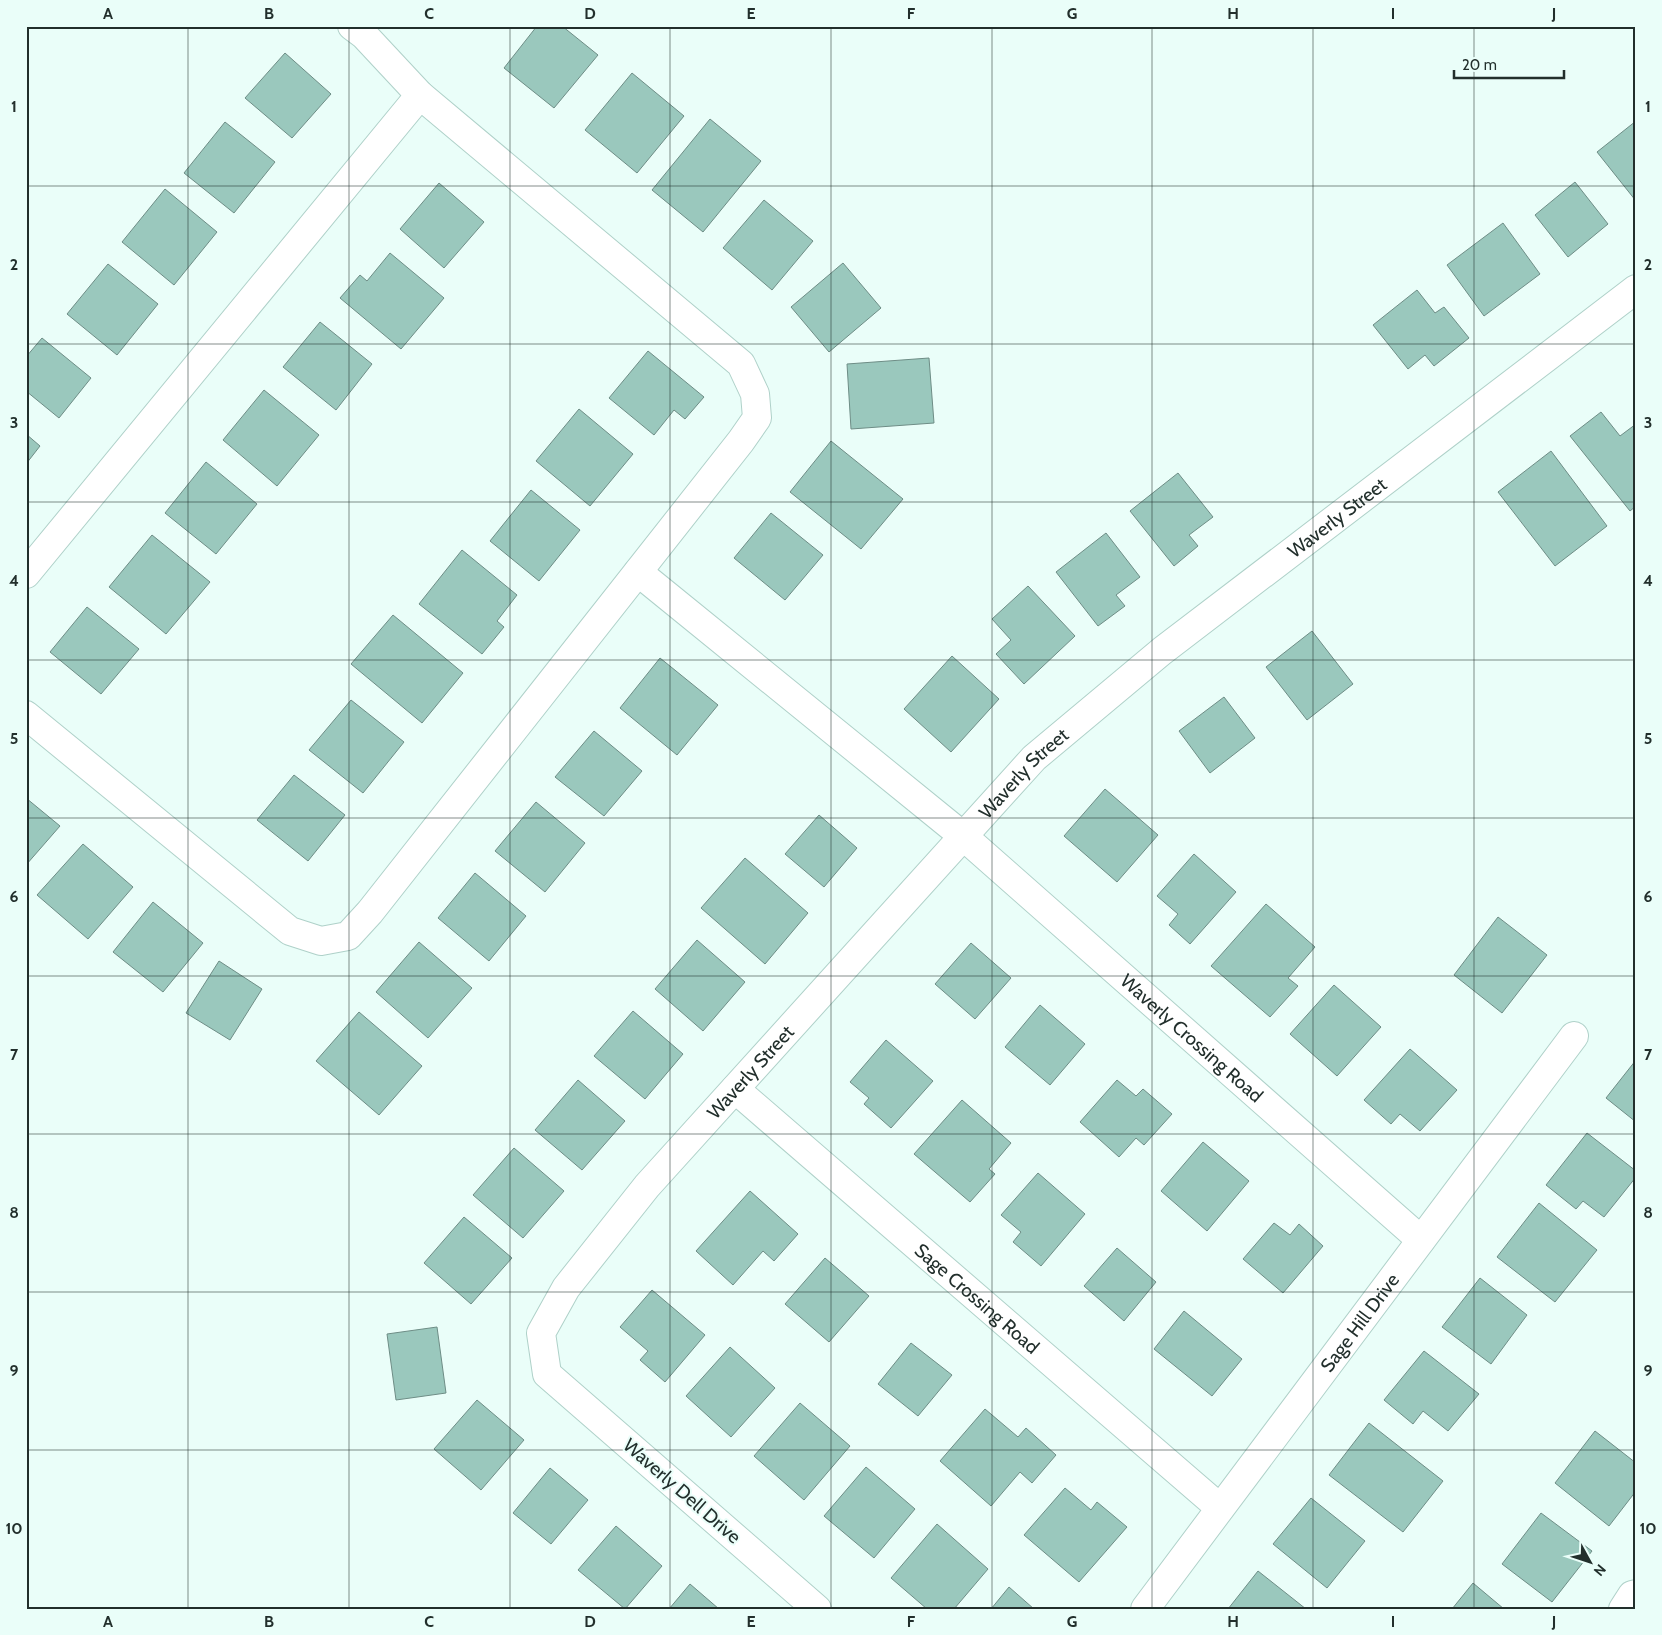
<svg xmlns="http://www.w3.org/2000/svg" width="1662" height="1635" font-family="Cabin,sans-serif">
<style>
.building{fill:#9ac8bd;stroke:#6e8d86}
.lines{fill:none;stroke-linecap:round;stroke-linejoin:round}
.street-casing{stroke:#afd1c9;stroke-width:30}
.street{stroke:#fff;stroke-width:28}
.grid{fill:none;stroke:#222f2c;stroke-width:1;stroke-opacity:0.55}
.labels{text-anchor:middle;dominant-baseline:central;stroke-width:4;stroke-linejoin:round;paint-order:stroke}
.street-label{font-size:19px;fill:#222f2c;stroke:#eafef9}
.neatline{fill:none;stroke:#222f2c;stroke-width:2}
.grid-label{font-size:16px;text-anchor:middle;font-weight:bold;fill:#222f2c}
</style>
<rect width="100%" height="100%" fill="#eafef9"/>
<g class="building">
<polygon points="537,26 562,26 598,55 554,108 504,68"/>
<polygon points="285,53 331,94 292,138 245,98"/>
<polygon points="632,73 684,116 637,173 585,130"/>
<polygon points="710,119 761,161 703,232 652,190"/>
<polygon points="1636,121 1636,201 1597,152"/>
<polygon points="225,122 275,162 234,213 184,173"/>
<polygon points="1575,182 1608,224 1568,257 1535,215"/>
<polygon points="439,183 484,222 444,268 400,229"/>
<polygon points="165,189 217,232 174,285 122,242"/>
<polygon points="764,200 813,241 772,290 723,248"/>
<polygon points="1503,223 1540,274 1484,316 1447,265"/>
<polygon points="390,253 444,298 401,349 340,298 360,275 367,281"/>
<polygon points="843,263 881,308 829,352 791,307"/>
<polygon points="108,264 158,304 117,355 67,314"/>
<polygon points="1417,290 1435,313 1444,307 1469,338 1434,366 1425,355 1408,369 1373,325"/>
<polygon points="320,322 372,364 336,410 283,367"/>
<polygon points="42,338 91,378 59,418 26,391 26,357"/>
<polygon points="648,351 704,397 685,419 674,410 654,435 609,398"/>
<polygon points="929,358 934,423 851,429 847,364"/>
<polygon points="264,390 319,435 277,486 223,440"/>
<polygon points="579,409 633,454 590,506 536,461"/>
<polygon points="1601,412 1620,436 1636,424 1636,506 1630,511 1570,436"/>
<polygon points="26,434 40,446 26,464"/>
<polygon points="831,441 903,499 861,549 790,492"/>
<polygon points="1551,451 1607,526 1555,566 1498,492"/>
<polygon points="206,462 257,504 216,554 165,513"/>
<polygon points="1178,473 1213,517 1189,535 1198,546 1174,566 1130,511"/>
<polygon points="531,490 580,530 539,581 490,541"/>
<polygon points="771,513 823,555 785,600 734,558"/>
<polygon points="1106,533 1140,577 1116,595 1125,606 1098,626 1056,572"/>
<polygon points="152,535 210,582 166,634 109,587"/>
<polygon points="462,550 517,595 497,621 504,627 482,654 419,604"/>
<polygon points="1028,586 1075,636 1024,684 996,654 1011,640 992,619"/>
<polygon points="87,607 139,649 101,694 50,652"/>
<polygon points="393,615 463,673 422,723 351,664"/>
<polygon points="1312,631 1353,684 1307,720 1266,667"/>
<polygon points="952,656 999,699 951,752 904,709"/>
<polygon points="660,658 718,705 677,755 620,708"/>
<polygon points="1224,697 1255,738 1210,773 1179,731"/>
<polygon points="351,700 404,742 363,793 309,750"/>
<polygon points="594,731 642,771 604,816 555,777"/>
<polygon points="294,775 345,815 308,861 257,820"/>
<polygon points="1105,789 1158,835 1117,882 1064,836"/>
<polygon points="26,798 60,826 26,865"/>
<polygon points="536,802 585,843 545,892 495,851"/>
<polygon points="819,815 857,848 824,887 785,854"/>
<polygon points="83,844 133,887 88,939 37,895"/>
<polygon points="1194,854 1236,892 1190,944 1169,925 1178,914 1157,896"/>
<polygon points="745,858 808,913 765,964 701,908"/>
<polygon points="475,873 526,916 489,961 438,918"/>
<polygon points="153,902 203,943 163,992 113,952"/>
<polygon points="1266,904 1315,947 1288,978 1298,986 1270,1017 1211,966"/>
<polygon points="1498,917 1547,955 1502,1013 1454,975"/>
<polygon points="697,940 745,982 703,1031 655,989"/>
<polygon points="419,942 472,988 428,1038 376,992"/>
<polygon points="971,943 1011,978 975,1019 935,984"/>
<polygon points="219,961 262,989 230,1040 186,1013"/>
<polygon points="1334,985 1381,1027 1337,1076 1290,1034"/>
<polygon points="1040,1005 1085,1044 1050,1085 1005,1047"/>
<polygon points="633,1011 683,1054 645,1099 594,1056"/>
<polygon points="359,1012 422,1066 379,1115 316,1061"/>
<polygon points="886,1040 933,1081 891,1128 864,1104 869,1098 850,1082"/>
<polygon points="1410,1049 1457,1090 1420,1131 1400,1114 1391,1124 1364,1100"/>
<polygon points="1636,1060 1636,1122 1606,1098"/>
<polygon points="578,1080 625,1121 582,1170 535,1130"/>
<polygon points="1117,1080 1136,1096 1143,1089 1172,1114 1144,1145 1136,1138 1119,1157 1080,1122"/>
<polygon points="962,1100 1011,1143 989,1169 995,1174 970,1202 914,1154"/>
<polygon points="1587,1133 1636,1171 1636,1177 1604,1217 1583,1201 1576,1209 1546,1185"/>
<polygon points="1203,1142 1249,1181 1207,1231 1161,1191"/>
<polygon points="514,1148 564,1191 523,1238 473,1195"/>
<polygon points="1038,1173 1085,1214 1041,1266 1013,1242 1021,1232 1001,1215"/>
<polygon points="750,1191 798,1234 774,1261 763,1251 733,1285 696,1251"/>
<polygon points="1539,1203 1597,1250 1555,1302 1497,1257"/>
<polygon points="464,1217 512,1258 471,1304 424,1263"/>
<polygon points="1274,1223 1290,1235 1299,1224 1323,1246 1283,1293 1243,1259"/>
<polygon points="1117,1248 1156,1282 1124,1321 1084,1286"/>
<polygon points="825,1258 869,1296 829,1342 785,1304"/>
<polygon points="1480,1278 1527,1315 1491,1364 1442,1327"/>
<polygon points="652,1290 705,1335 665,1382 640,1360 648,1351 620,1327"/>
<polygon points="1184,1311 1242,1359 1212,1396 1154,1349"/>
<polygon points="437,1327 446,1393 396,1400 387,1334"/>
<polygon points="911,1343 952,1375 918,1416 878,1384"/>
<polygon points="730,1347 775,1388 731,1437 686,1396"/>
<polygon points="1424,1351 1479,1394 1448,1431 1423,1411 1413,1424 1384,1400"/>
<polygon points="477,1400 524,1440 481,1490 434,1449"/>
<polygon points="800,1403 850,1446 804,1500 754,1456"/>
<polygon points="985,1409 1018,1437 1026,1428 1056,1455 1032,1483 1020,1472 991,1506 940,1461"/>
<polygon points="1369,1423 1443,1481 1403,1532 1329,1475"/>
<polygon points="1595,1431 1636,1463 1636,1491 1609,1526 1555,1483"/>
<polygon points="866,1467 915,1509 874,1558 824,1516"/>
<polygon points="550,1468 588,1500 551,1544 513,1513"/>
<polygon points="1065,1488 1091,1510 1097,1502 1127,1527 1079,1582 1024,1535"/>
<polygon points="1311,1498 1365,1541 1327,1588 1273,1544"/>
<polygon points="1541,1513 1592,1551 1552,1602 1502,1564"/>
<polygon points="937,1524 988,1569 954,1609 927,1609 891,1578"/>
<polygon points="616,1526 662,1566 625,1609 578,1570"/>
<polygon points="1258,1571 1306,1609 1228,1609"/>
<polygon points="1473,1583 1504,1609 1452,1609"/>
<polygon points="690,1584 719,1609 669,1609"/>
<polygon points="1009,1587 1034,1609 991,1609"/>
</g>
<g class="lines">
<g class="street-casing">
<g id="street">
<polyline points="352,26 364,35 420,95"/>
<path id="s1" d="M638,572L963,836L1421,1240"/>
<polyline points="26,574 420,95 741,364 755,394 757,418 741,441 370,912 348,936 321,941 290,931 26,715"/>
<path id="s2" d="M735,1089L1220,1508"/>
<path id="s3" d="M817,1609L547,1374L541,1333L566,1288L647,1186L1034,758L1162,651L1636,289"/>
<path id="s4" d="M1145,1609L1574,1036"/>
<polyline points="1623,1609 1632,1595 1636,1594"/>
</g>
</g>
<use href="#street" class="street"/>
</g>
<path class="grid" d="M188,26V1609M349,26V1609M510,26V1609M670,26V1609M831,26V1609M992,26V1609M1152,26V1609M1313,26V1609M1474,26V1609M26,186H1636M26,344H1636M26,502H1636M26,660H1636M26,818H1636M26,976H1636M26,1134H1636M26,1292H1636M26,1450H1636"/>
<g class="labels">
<g class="street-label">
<text stroke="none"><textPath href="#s3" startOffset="1545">Waverly Street</textPath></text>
<text stroke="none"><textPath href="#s3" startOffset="1140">Waverly Street</textPath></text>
<text stroke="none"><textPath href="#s1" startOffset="724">Waverly Crossing Road</textPath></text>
<text stroke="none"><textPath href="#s3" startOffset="735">Waverly Street</textPath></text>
<text stroke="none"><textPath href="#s2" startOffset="320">Sage Crossing Road</textPath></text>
<text stroke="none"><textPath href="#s4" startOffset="358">Sage Hill Drive</textPath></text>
<text transform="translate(682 1491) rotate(41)">Waverly Dell Drive</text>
</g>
</g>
<rect width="1662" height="1635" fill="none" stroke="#eafef9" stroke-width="55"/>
<g transform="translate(1590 1562) rotate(130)" stroke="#eafef9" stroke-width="4" paint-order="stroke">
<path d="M0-4L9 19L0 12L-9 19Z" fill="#222f2c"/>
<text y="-8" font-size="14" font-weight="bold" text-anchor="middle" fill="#222f2c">N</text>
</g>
<path d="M1454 70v8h110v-8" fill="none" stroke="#222f2c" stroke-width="2.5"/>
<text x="1462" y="70" font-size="15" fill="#222f2c" stroke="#eafef9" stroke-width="4" paint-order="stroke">20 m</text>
<rect x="28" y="28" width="1606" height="1580" class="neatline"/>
<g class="grid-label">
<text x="108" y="19">A</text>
<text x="269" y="19">B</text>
<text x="429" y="19">C</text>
<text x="590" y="19">D</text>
<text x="751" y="19">E</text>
<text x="911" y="19">F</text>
<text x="1072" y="19">G</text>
<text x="1233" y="19">H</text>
<text x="1393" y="19">I</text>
<text x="1554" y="19">J</text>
<text x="14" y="112">1</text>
<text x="1648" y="112">1</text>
<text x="14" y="270">2</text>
<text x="1648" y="270">2</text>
<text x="14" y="428">3</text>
<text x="1648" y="428">3</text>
<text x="14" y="586">4</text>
<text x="1648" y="586">4</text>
<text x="14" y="744">5</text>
<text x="1648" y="744">5</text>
<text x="14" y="902">6</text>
<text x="1648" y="902">6</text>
<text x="14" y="1060">7</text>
<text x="1648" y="1060">7</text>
<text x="14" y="1218">8</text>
<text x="1648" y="1218">8</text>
<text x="14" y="1376">9</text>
<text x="1648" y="1376">9</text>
<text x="14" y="1534">10</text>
<text x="1648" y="1534">10</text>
<text x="108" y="1627">A</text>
<text x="269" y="1627">B</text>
<text x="429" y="1627">C</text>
<text x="590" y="1627">D</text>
<text x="751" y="1627">E</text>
<text x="911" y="1627">F</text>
<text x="1072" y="1627">G</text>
<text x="1233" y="1627">H</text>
<text x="1393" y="1627">I</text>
<text x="1554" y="1627">J</text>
</g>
</svg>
